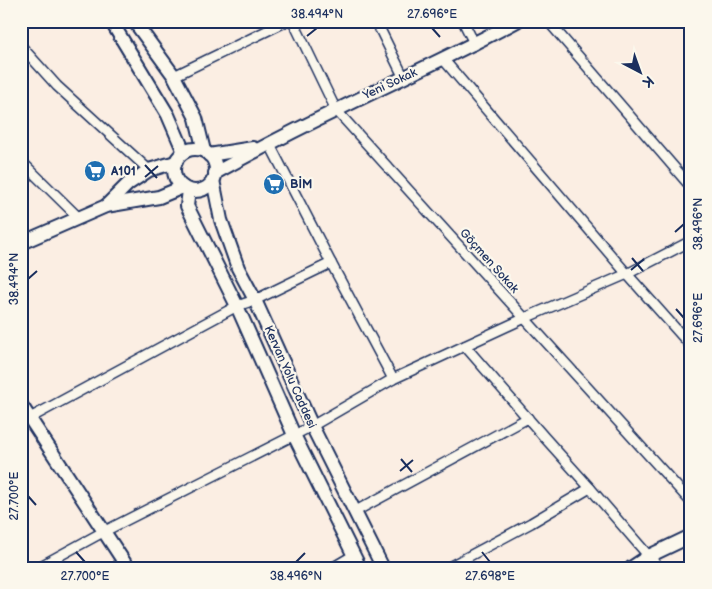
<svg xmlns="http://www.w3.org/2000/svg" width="712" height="589" font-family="'Balsamiq Sans',sans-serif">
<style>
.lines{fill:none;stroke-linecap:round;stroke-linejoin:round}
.street-casing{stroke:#1b2f5e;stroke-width:12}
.secondary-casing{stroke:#1b2f5e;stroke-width:16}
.street{stroke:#fbf7ec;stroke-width:9}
.secondary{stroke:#fbf7ec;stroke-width:12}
.ticks{fill:none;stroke:#1b2f5e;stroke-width:2}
.labels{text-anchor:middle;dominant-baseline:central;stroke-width:4.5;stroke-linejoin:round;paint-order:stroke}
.street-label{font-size:12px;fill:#1b2f5e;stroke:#fbf7ec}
.poi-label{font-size:12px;font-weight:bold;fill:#1b2f5e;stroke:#fbf7ec;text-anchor:start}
.neatline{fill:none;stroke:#1b2f5e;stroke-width:2}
.ticks-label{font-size:12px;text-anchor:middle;fill:#1b2f5e}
</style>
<rect width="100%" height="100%" fill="#fbeee3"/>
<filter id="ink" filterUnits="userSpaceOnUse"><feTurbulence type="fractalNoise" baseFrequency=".02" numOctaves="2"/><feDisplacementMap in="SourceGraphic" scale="10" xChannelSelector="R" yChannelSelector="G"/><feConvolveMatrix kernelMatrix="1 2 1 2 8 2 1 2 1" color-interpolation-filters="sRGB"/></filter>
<g filter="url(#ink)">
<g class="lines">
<g class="street-casing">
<g id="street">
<polyline points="293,21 336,110 691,502"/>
<polyline points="376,21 404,78"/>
<polyline points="463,21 475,45"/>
<polyline points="548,21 691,187"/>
<polyline points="21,46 57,86 149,170"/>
<polyline points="443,59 627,274 691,346"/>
<polyline points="174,76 287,21"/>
<polyline points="269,143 331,263 393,379"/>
<polyline points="21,161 79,218"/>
<polyline points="465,346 545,438 590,488 659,568"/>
<polyline points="21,421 30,418 237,306 255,300 331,263"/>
<polyline points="354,512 528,418"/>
<polyline points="37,568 103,532 312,426 393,379 525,318 627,274 691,241"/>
<polyline points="332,568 354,555"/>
<polyline points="447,568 531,523 590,488"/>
</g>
</g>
<g class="secondary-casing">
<g id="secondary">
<polyline points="111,21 168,115 184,152"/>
<polyline points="134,21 174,76 196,118 204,151"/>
<polyline points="690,21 691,22"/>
<circle cx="195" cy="170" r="21"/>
<polyline points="209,155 253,148"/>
<path d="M215,173C255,151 295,130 337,110C397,80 458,53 517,21"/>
<polyline points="213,180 221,220 238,268 255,300 312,426 383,568"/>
<polyline points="189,190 187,206 237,306 294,435 360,568"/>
<polyline points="106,206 128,184 149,170 176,162"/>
<polyline points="21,243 106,206 159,197 183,187"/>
<polyline points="21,405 128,568"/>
<polyline points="631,568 649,556 691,536"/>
</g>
</g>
<use href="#street" class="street"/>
<use href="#secondary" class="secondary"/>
</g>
</g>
<path class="ticks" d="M432,28L440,37M307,36L317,28M145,165L157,178M145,177L158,166M675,232L684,224M632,258L643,271M631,270L644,259M28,279L37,271M676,309L684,318M401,459L412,472M400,471L413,460M28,496L36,505M76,552L85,562M482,552L490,562M296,562L305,553"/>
<defs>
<g id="supermarket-disc" transform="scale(1.125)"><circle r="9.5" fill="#1f6fb2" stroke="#fbf7ec"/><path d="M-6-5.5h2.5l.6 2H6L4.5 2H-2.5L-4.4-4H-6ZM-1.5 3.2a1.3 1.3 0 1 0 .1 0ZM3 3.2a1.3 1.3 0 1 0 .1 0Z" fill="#fff"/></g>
</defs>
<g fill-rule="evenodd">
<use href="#supermarket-disc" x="95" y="171"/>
<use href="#supermarket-disc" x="274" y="184"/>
</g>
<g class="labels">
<g class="street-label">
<text transform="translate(390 84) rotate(-25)">Yeni Sokak</text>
<text transform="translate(489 261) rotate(48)">Göçmen Sokak</text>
<text transform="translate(290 377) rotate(66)">Kervan Yolu Caddesi</text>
</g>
<g class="poi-label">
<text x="111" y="171">A101</text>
<text x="290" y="184">BİM</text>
</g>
</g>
<rect width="712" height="589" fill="none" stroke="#fbf7ec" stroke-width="55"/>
<g transform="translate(640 72) rotate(139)" stroke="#fbf7ec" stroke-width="4" paint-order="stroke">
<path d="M0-4L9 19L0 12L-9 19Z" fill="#1b2f5e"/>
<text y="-8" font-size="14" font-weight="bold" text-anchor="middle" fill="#1b2f5e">K</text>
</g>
<rect x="28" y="28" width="656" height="534" class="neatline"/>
<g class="ticks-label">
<text x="317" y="18">38.494°N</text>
<text x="432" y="18">27.696°E</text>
<text transform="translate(698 224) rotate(-90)" y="4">38.496°N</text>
<text transform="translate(14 279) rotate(-90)" y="4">38.494°N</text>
<text transform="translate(698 318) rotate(-90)" y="4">27.696°E</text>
<text transform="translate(14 496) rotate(-90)" y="4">27.700°E</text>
<text x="85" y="580">27.700°E</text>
<text x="296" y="580">38.496°N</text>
<text x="490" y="580">27.698°E</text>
</g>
</svg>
